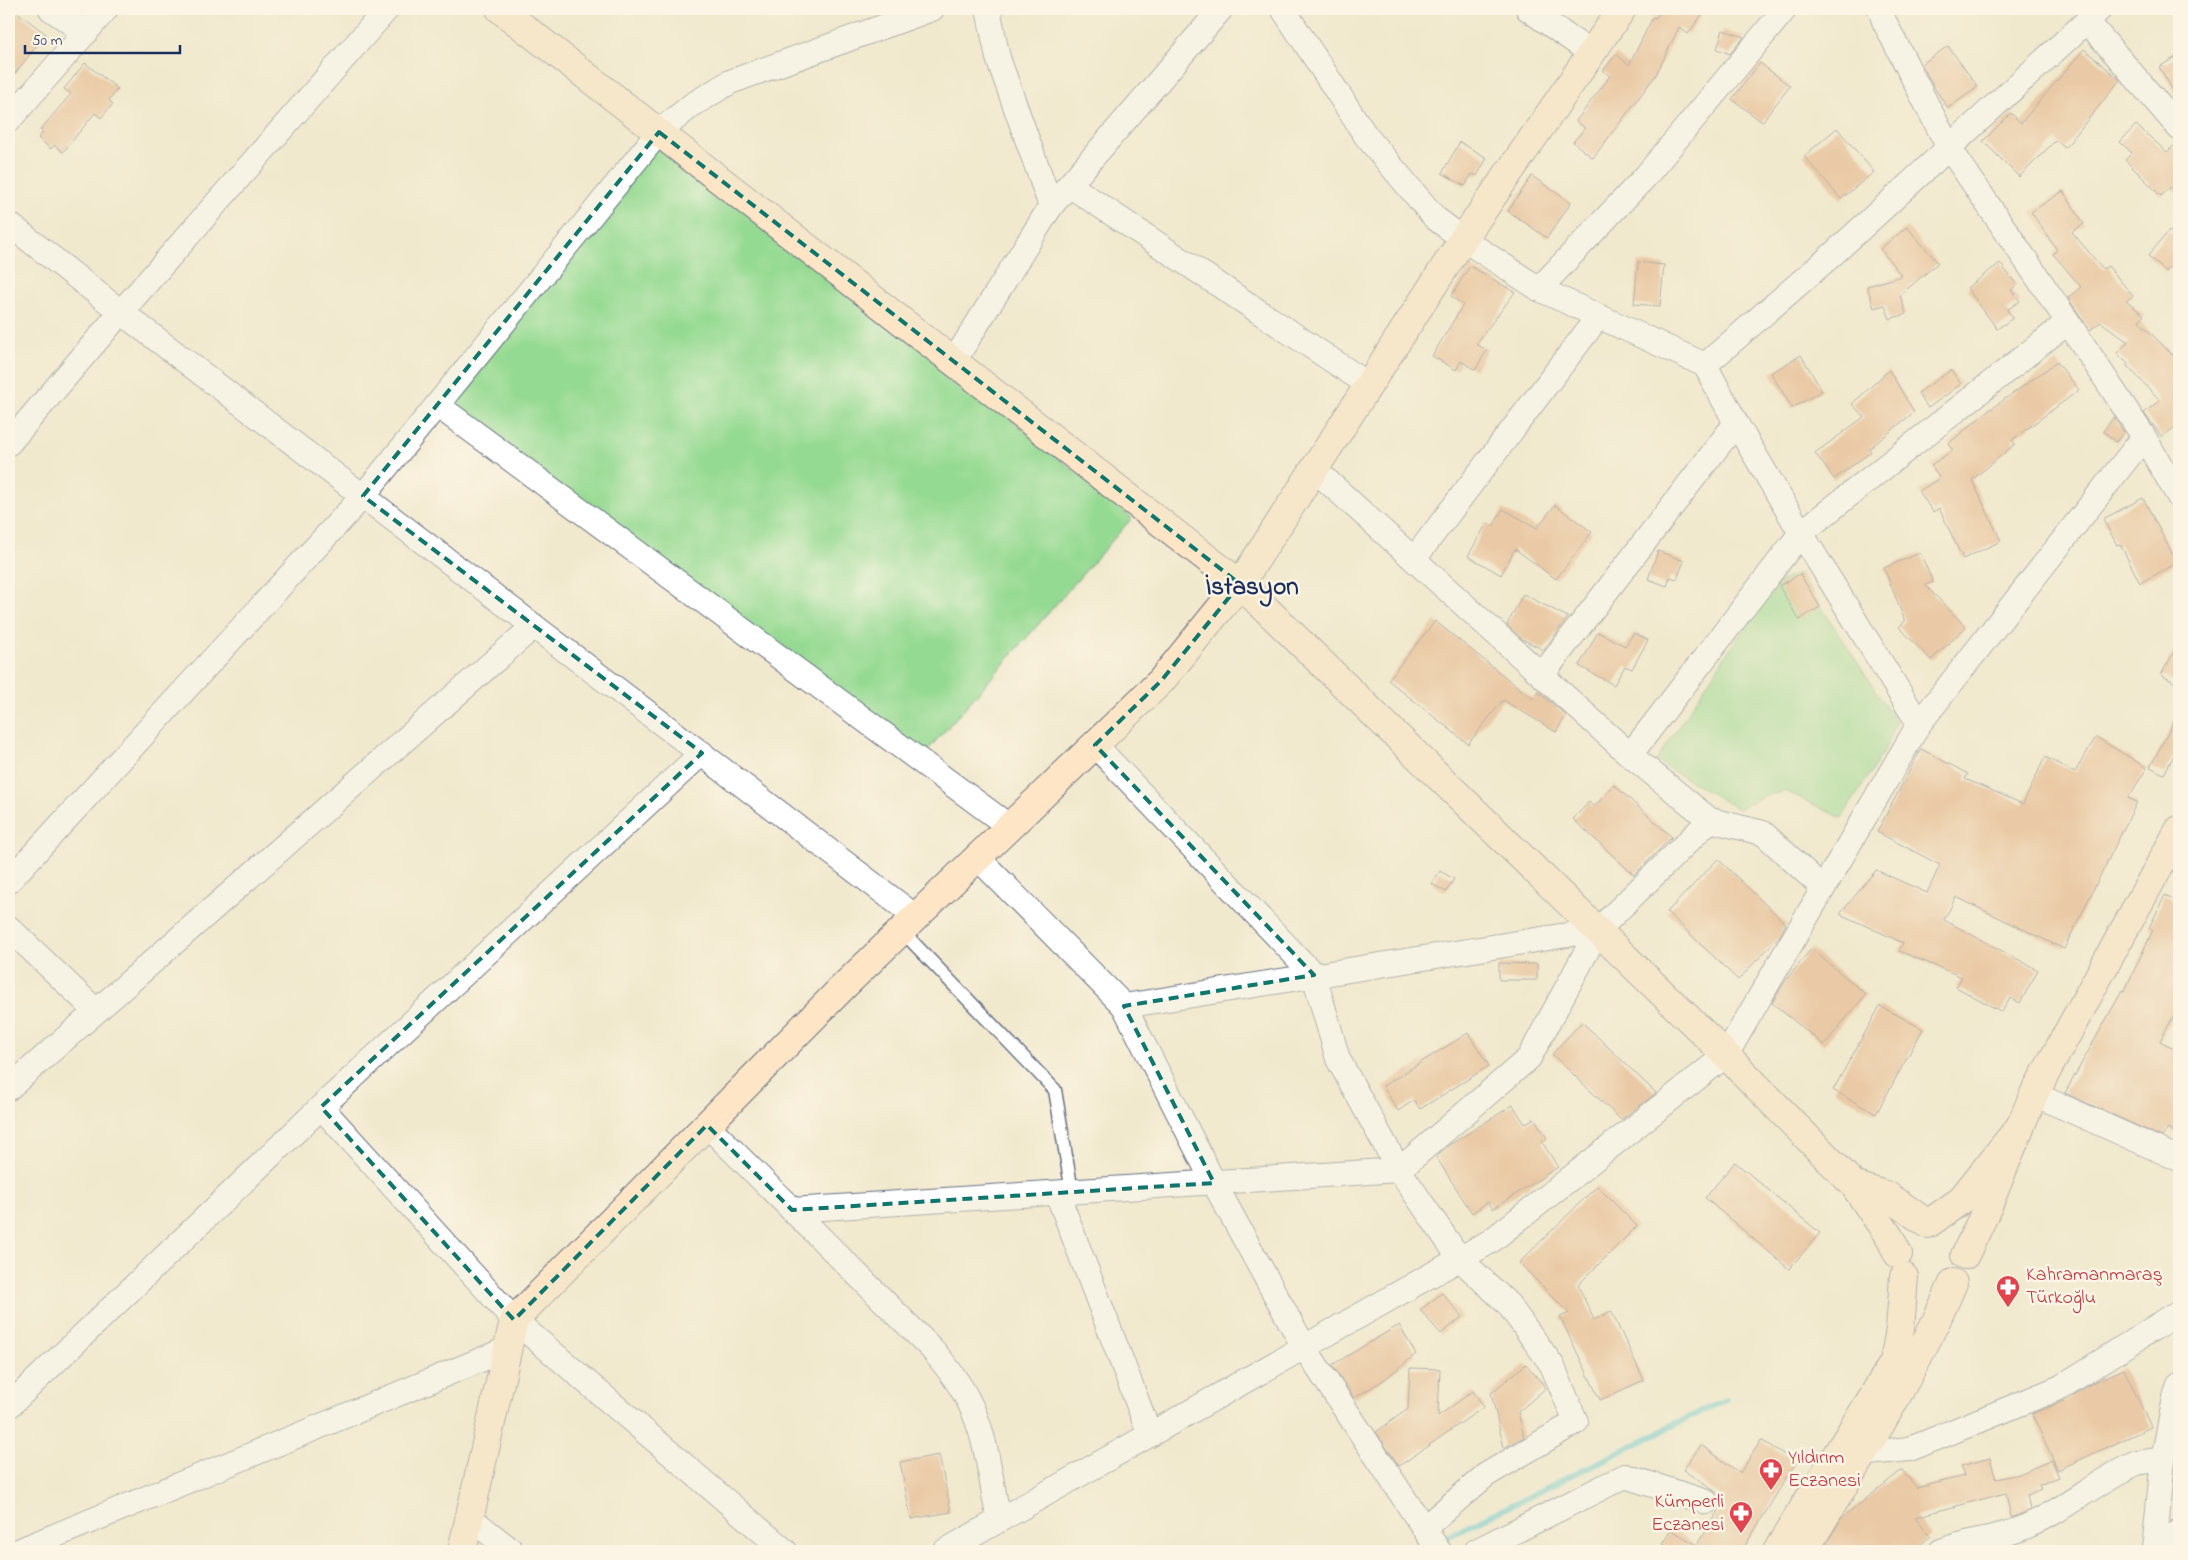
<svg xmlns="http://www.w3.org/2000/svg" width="2188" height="1560" font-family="'Indie Flower',sans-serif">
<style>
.green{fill:#95da92;stroke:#588478}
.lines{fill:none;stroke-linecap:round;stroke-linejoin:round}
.stream{stroke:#5bc8d3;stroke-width:6}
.building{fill:#e3a474}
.lane-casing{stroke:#667085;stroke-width:15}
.street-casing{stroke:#667085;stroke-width:26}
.secondary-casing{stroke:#667085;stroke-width:30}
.lane{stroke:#fff;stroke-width:12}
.street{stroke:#fff;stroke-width:24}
.secondary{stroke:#fee5c5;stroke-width:28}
.marked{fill:none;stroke:#0f766e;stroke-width:4;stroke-dasharray:10 6;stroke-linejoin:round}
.labels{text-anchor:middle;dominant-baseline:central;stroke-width:5;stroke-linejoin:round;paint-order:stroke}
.health-label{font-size:20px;fill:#be3a42;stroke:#fcf5e5;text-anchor:start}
.district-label{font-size:25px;font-weight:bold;fill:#1b2f5e;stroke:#fcf5e5}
</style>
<rect width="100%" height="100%" fill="#fcf5e5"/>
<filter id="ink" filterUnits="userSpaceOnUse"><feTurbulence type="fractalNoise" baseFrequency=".02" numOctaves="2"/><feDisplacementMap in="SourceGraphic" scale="10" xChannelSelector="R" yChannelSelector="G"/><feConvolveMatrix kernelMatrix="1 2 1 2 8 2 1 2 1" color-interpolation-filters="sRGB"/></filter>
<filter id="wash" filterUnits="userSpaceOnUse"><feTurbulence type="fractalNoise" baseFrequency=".0096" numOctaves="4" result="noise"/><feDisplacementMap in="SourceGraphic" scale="20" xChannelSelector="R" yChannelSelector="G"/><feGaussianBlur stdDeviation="1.12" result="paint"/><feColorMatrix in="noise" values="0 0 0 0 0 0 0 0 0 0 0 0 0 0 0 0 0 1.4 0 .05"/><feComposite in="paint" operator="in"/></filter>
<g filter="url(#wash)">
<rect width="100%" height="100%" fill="#f1e9cd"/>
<g class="green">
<polygon points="659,132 1132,518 919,760 437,405"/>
<polygon points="1799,573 1896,722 1884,751 1842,818 1785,791 1762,797 1738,809 1656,761 1772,585"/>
</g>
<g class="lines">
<g class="stream">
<polyline points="1439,1541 1727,1399"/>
<polyline points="1419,1551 1430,1545"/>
</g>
</g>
<g id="blocks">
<g class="building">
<polygon points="9,9 13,9 46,34 9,81"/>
<polygon points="1654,9 1706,9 1688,34 1679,27 1656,75 1593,158 1573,142 1585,128 1576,121 1610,76 1603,71 1616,54 1629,65 1653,17 1656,18 1659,13"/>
<polygon points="1723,30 1744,37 1730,54 1717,49"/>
<polygon points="1948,46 1978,87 1948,108 1933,86 1922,64"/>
<polygon points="2084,49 2120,80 2065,148 2056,140 2019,177 1983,141 2011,113 2021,123"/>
<polygon points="2179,55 2179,100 2159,67"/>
<polygon points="85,63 118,89 109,100 113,104 101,118 95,113 63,152 54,145 51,149 38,138 43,132 40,130 71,94 64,89"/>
<polygon points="1760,63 1790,86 1762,122 1732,99"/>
<polygon points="2136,125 2167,152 2179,141 2179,195 2171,187 2161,196 2125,160 2132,153 2120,142"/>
<polygon points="1837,128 1874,172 1841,199 1804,156"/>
<polygon points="1460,142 1487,158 1477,176 1472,174 1465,186 1442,173"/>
<polygon points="1532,176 1571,203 1547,238 1508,211"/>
<polygon points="2063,191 2084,224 2072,232 2103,269 2108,266 2133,296 2126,301 2144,315 2139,321 2179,362 2179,424 2162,437 2144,413 2160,400 2127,366 2128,364 2117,353 2128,342 2101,322 2090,330 2089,329 2068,298 2081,287 2053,254 2057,250 2031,212"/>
<polygon points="1907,227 1938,263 1900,295 1906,314 1890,319 1885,305 1874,308 1867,286 1902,276 1880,249"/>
<polygon points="2169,231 2179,239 2179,256 2166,272 2148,256"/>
<polygon points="1638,262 1664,265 1660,306 1634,304"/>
<polygon points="2000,263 2017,285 2011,290 2020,301 2007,310 2013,318 1997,329 1967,288"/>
<polygon points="1470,266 1515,292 1476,344 1487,350 1475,370 1461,361 1456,370 1432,356 1463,305 1451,296"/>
<polygon points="1801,355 1822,391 1792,408 1771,373"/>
<polygon points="2057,362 2079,390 2012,440 2015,444 1972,480 2001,541 1963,559 1939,508 1933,512 1919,491 1940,478 1931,465 1953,450 1948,444 1988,411"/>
<polygon points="1889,370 1914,412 1869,449 1871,452 1834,479 1815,453 1864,417 1852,404"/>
<polygon points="1951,370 1961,384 1928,408 1918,393"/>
<polygon points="2114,417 2124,432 2116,442 2103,431"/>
<polygon points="2143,498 2177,563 2140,583 2120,544 2117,545 2103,519"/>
<polygon points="1555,505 1592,532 1556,579 1515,549 1501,575 1468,556 1487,523 1493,526 1503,509 1537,528"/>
<polygon points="1658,551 1684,561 1677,579 1670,577 1667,586 1648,579"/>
<polygon points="1920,553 1933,582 1925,585 1966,627 1931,660 1899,627 1905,621 1884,568"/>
<polygon points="1800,574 1820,607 1799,620 1779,586"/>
<polygon points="1523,594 1568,617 1544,650 1522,639 1507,625"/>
<polygon points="1435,621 1533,699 1538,692 1566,715 1556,732 1503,700 1468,744 1388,680"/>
<polygon points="1598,632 1625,646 1634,633 1648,640 1632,669 1625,666 1614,685 1579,666"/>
<polygon points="2179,643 2179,685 2161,675"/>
<polygon points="2179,712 2179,746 2164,774 2150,767"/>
<polygon points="2096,737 2147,768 2128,798 2137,802 2064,949 1956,897 1944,920 2038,970 2020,1003 2010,998 2002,1012 1956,987 1962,977 1899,951 1903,943 1840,914 1876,870 1927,893 1940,865 1877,832 1921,749 1968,774 1965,779 2023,804 2045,757 2075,772"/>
<polygon points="1614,785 1672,837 1634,875 1573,819 1589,802 1594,807"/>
<polygon points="1718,859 1786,924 1779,937 1738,980 1667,912"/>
<polygon points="1440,871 1454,879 1446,892 1432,884"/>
<polygon points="2165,895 2179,902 2179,1006 2160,1041 2179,1051 2179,1135 2168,1128 2162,1137 2065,1093 2122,991 2124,992 2153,930 2149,928"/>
<polygon points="1811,949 1866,994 1824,1045 1772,1003 1786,980"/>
<polygon points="1499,963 1537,964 1537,980 1499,980"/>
<polygon points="1880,1006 1923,1029 1876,1114 1833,1090"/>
<polygon points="1582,1022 1656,1093 1621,1120 1552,1054"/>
<polygon points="1468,1033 1489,1066 1420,1109 1414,1100 1398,1111 1383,1086"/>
<polygon points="1513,1105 1525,1124 1534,1118 1547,1138 1542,1142 1558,1167 1493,1209 1488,1202 1472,1213 1436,1157 1446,1147"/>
<polygon points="1735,1162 1820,1233 1789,1269 1705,1198"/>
<polygon points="1597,1186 1637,1226 1578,1285 1594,1320 1611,1311 1644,1380 1600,1400 1560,1317 1569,1313 1519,1263"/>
<polygon points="1442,1293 1462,1317 1441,1334 1420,1310"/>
<polygon points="1399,1325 1416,1354 1385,1379 1354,1398 1332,1365"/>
<polygon points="1526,1364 1546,1388 1518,1412 1524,1437 1504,1448 1491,1393"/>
<polygon points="1410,1368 1440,1369 1438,1416 1473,1391 1484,1407 1399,1466 1376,1432 1408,1409"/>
<polygon points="2124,1369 2151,1427 2058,1470 2032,1414 2066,1400 2094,1382"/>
<polygon points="1761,1440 1796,1462 1742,1551 1674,1551 1662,1544 1671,1530 1697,1545 1724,1501 1716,1492 1683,1470 1701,1445 1740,1473"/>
<polygon points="939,1455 951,1512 911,1519 900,1462"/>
<polygon points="1990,1458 1996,1479 2019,1474 2052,1460 2059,1477 2039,1485 2041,1489 2027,1495 2030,1510 2014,1517 2011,1517 2006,1493 1915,1517 1931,1536 1912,1551 1822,1551 1841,1519 1902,1470 1917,1488 1964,1476 1961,1466"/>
</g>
</g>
</g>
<g filter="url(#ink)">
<use href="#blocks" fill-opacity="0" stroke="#667085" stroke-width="1"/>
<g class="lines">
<g class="lane-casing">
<polyline id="lane" points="902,931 1055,1090 1072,1192"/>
</g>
<g class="street-casing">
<g id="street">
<polyline points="51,9 86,33"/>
<polyline points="988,9 998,58 1051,206"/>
<polyline points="1283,9 1366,136 1435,218 1463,239 1539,289 1705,365 1736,423 1801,533 1919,724"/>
<polyline points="1528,9 1591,53"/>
<polyline points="1880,9 1884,21 1948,146 2068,322 2144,437 2179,497"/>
<polyline points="2087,21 2179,128"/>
<polyline points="9,120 106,9"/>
<polyline points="1069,185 1369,385"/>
<polyline points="9,224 121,312 916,917"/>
<polyline points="1539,289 1645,177 1785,9"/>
<polyline points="954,361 1051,206 1221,9"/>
<polyline points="1705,365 1832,255 2100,9"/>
<polyline points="437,405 1010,827"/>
<polyline points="9,443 121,312 387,9"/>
<polyline points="1314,469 1630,755 1710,820 1763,833 1823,888"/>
<polyline points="1414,559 1598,317"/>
<polyline points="1542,675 1736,423"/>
<polyline points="1095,745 1314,975 1338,1059 1399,1170 1460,1259 1508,1304 1552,1365 1576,1422 1486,1475 1424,1528"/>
<polyline points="1630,755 1801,533 2068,322"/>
<polyline points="978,858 1124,1006 1214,1183 1304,1347 1439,1551"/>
<polyline points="9,881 363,496 659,132 692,105 730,82 932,9"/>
<polyline points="9,928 96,1011"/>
<polyline points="1124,1006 1598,930"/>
<polyline points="9,1088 534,626"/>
<polyline points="2034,1094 2179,1159"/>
<polyline points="321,1107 514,1320 785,1551"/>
<path d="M707,1125L932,1349C946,1366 959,1382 969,1402C987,1436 991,1483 999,1520"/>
<polyline points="1057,1193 1150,1435"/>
<polyline points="792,1210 1399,1170 1529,1058 1598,930 1710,820"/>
<polyline points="9,1406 321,1107 702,753"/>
<polyline points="1847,1455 1910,1449 2061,1387 2179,1312"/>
<polyline points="470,1518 512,1551"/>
<polyline points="2154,1547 2179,1532"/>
<polyline points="18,1551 507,1349"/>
<polyline points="945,1551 1491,1241 1726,1055 1919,724 2144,437"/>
<polyline points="1476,1551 1625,1476 1706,1502"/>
<path d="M1941,1551C1967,1540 1996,1539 2023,1528C2059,1513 2091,1486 2126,1468L2137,1463L2163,1459"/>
<polyline points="2154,1551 2163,1459 2176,1393 2179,1385"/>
</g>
</g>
<g class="secondary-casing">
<g id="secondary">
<polyline points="500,9 1240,584 1726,1055 1854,1185 1890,1238 1898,1254"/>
<polyline points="2021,1125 2034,1094 2179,830"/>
<polyline points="1854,1185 1888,1196 1928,1224 1960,1201 2021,1125 1985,1213 1965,1255"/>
<polyline points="462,1551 514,1320 845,985 1161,681 1240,584 1463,239 1622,9"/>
<polyline points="1777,1551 1894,1362 1900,1329 1904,1277"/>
<path d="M1804,1551C1856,1464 1913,1378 1953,1283"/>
</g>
</g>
<use href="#lane" class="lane"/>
<use href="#street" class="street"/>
<use href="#secondary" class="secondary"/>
</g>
</g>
<path d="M0 0H2188V1560H0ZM659,132L1240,584L1161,681L1095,745L1314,975L1124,1006L1214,1183L792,1210L707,1125L514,1320L321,1107L702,753L363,496Z" fill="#f1e9cd" fill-opacity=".55" fill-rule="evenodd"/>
<path class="marked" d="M659,132L1240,584L1161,681L1095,745L1314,975L1124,1006L1214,1183L792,1210L707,1125L514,1320L321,1107L702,753L363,496Z"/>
<defs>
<g id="pharmacy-pin" transform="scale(1.25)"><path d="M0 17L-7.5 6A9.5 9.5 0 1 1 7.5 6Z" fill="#e0444e" stroke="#fcf5e5"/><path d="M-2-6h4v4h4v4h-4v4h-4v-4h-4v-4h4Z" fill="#fff"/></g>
</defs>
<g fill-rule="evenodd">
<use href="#pharmacy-pin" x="2008" y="1287"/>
<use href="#pharmacy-pin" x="1771" y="1470"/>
<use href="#pharmacy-pin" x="1741" y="1513"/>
</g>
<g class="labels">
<g class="health-label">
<text x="2026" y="1275">Kahramanmaraş<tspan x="2026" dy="23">Türkoğlu</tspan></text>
<text x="1788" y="1458">Yıldırım<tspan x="1788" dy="23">Eczanesi</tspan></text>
<text x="1724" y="1502" text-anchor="end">Kümperli<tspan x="1724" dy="23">Eczanesi</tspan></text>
</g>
<g class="district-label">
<text x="1252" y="588">İstasyon</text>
</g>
</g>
<rect width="2188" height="1560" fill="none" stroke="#fcf5e5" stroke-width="30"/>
<path d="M25 45v8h155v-8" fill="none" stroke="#1b2f5e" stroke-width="2.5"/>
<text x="32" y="45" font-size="15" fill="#1b2f5e" stroke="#fcf5e5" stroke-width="4" paint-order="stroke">50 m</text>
</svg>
